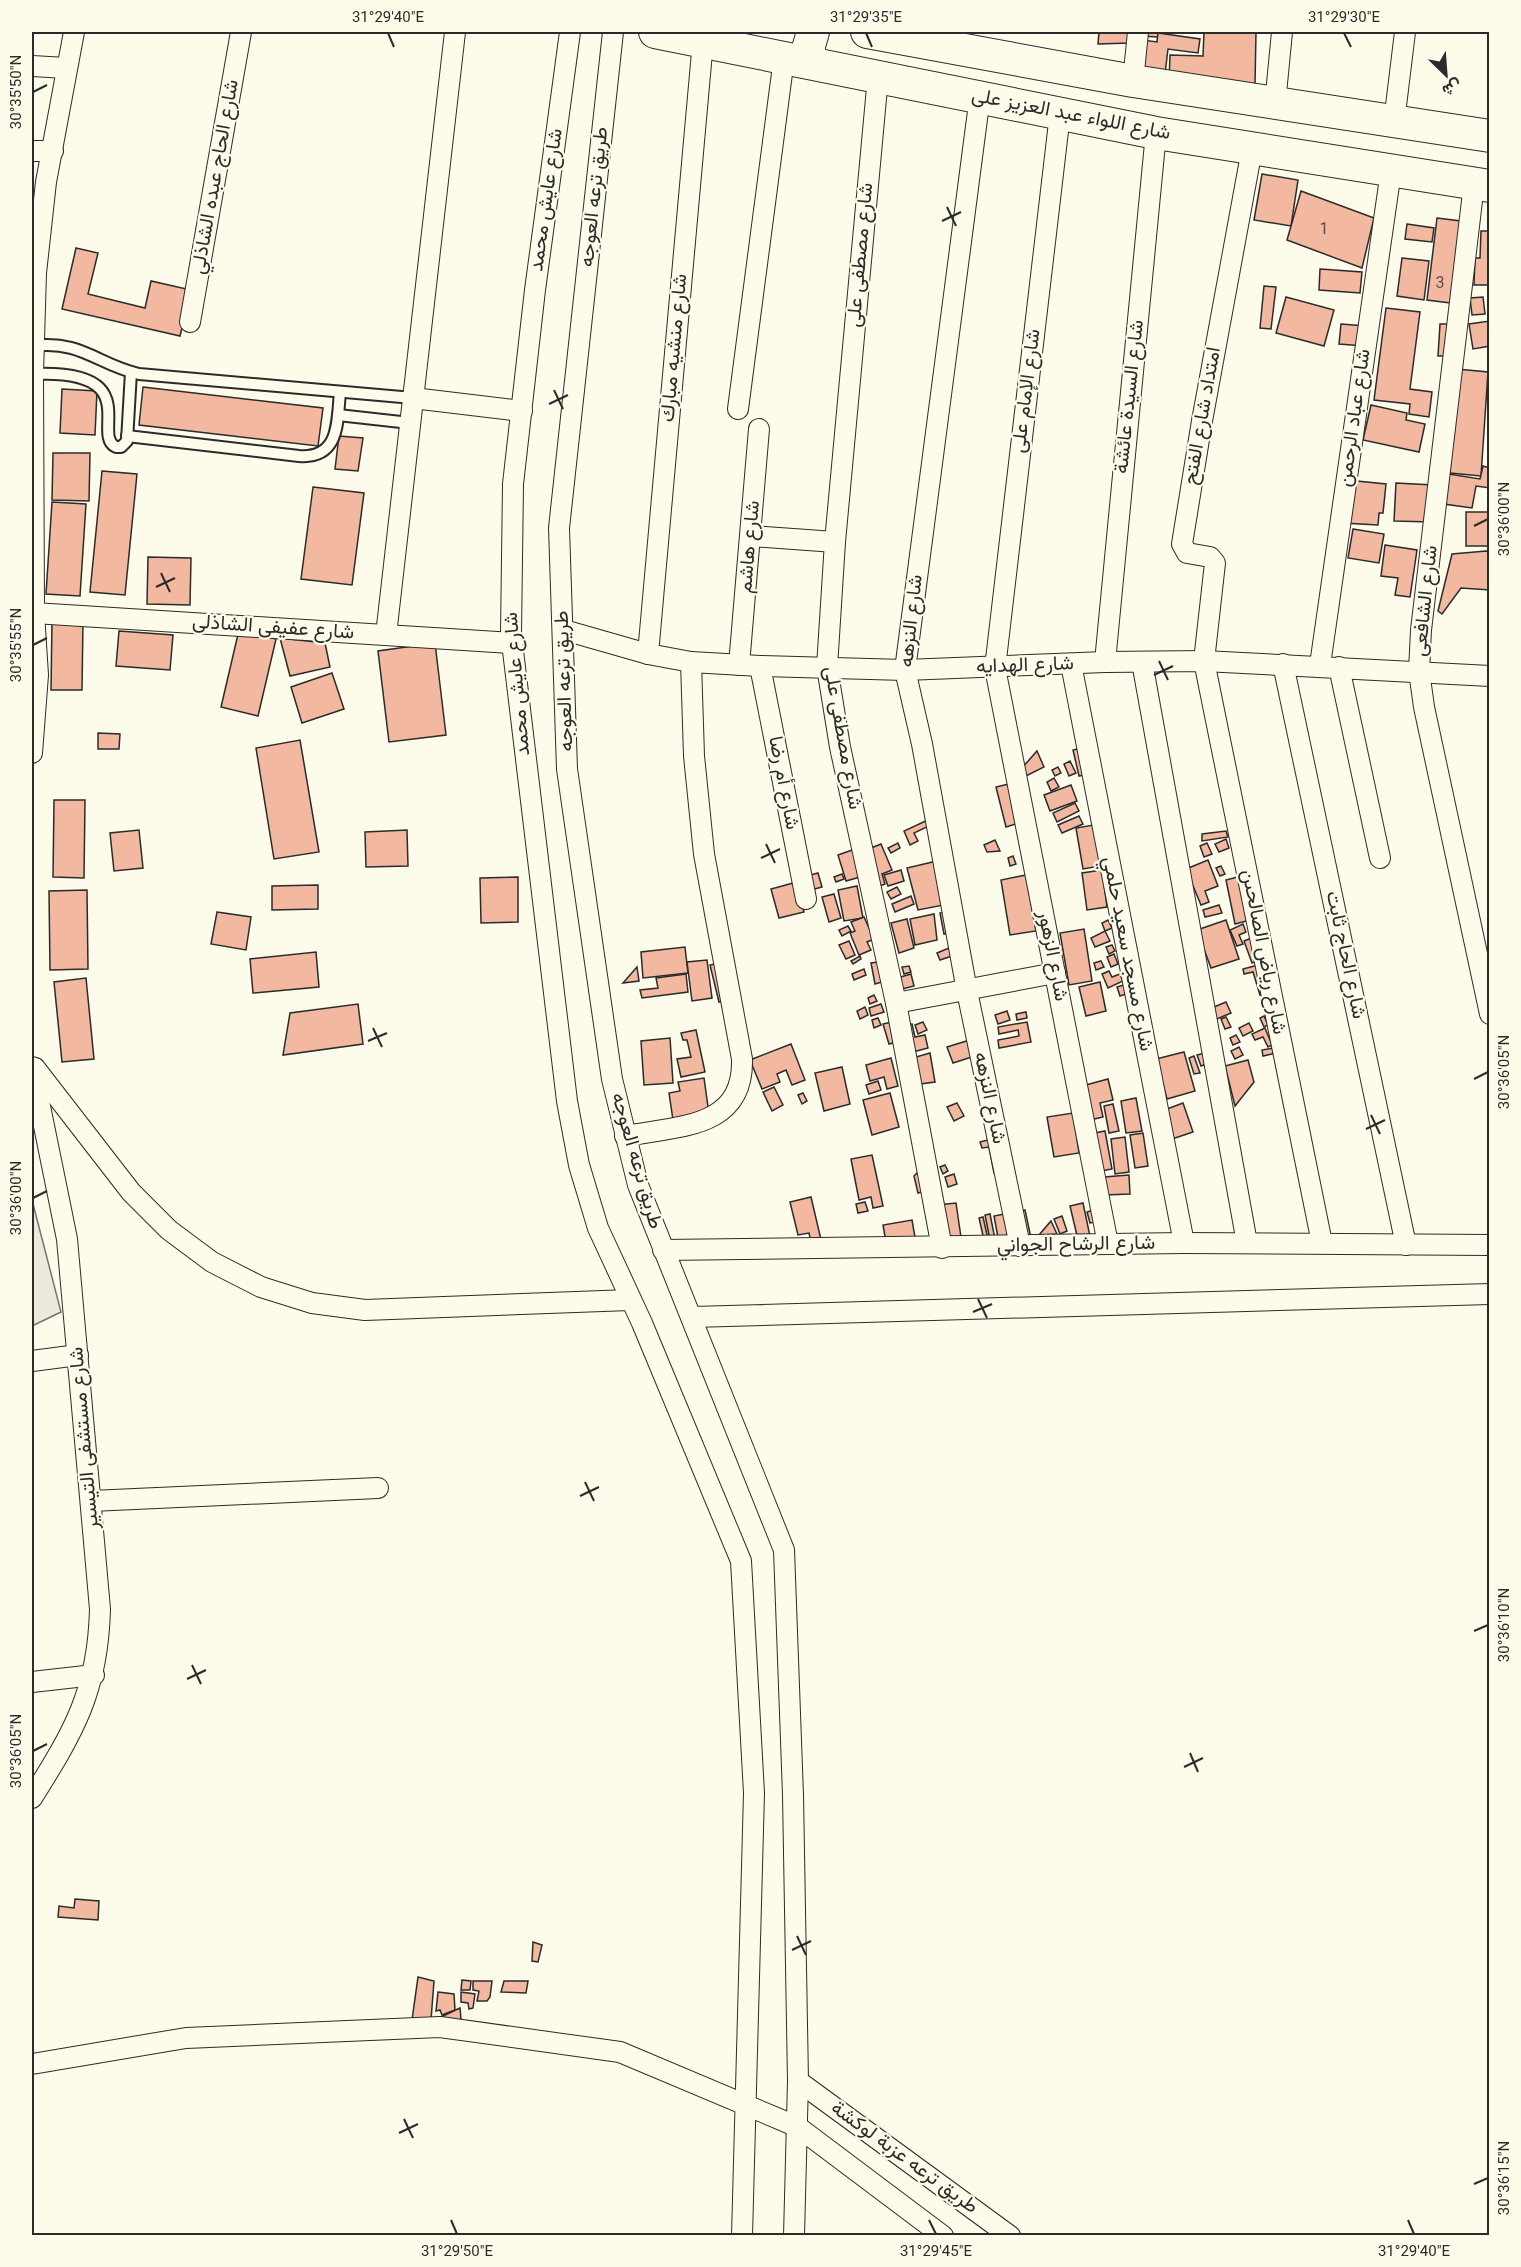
<svg xmlns="http://www.w3.org/2000/svg" width="1521" height="2267" font-family="Georgia,Vazirmatn,serif">
<style>
.green{fill:#ecebdb;stroke:#74746e;stroke-width:1.5}
.building{fill:#f2b8a0;stroke:#2b2b2b;stroke-width:1.5}
.lines{fill:none;stroke-linecap:round;stroke-linejoin:round}
.lane-casing{stroke:#2b2b2b;stroke-width:14}
.street-casing{stroke:#2b2b2b;stroke-width:22}
.primary-casing{stroke:#2b2b2b;stroke-width:34}
.lane{stroke:#fdfbea;stroke-width:10}
.street{stroke:#fdfbea;stroke-width:20}
.primary{stroke:#fdfbea;stroke-width:32}
.ticks{fill:none;stroke:#2b2b2b;stroke-width:2}
.labels{text-anchor:middle;dominant-baseline:central;stroke-width:4.5;stroke-linejoin:round;paint-order:stroke}
.number-label{font-size:16px;fill:#5d4e48}
.street-label{font-size:20px;fill:#2b2b2b;stroke:#fdfbea}
.neatline{fill:none;stroke:#2b2b2b;stroke-width:2}
.ticks-label{font-size:15px;text-anchor:middle;fill:#2b2b2b}
</style>
<rect width="100%" height="100%" fill="#fdfbea"/>
<polygon class="green" points="32,1200 61,1312 32,1326"/>
<g class="building">
<polygon points="1099,32 1131,32 1130,43 1098,44"/>
<polygon points="1140,32 1158,32 1158,37 1140,36"/>
<polygon points="1204,32 1256,32 1255,85 1169,82 1170,55 1203,56"/>
<polygon points="1158,33 1200,39 1198,53 1168,49 1165,74 1139,70 1143,40 1157,42"/>
<polygon points="1262,174 1298,180 1291,226 1254,220"/>
<polygon points="1301,191 1374,218 1362,268 1287,240"/>
<polygon points="1437,218 1469,222 1458,304 1427,300"/>
<polygon points="1407,224 1434,228 1432,242 1405,239"/>
<polygon points="1481,231 1490,231 1490,285 1474,285 1475,258 1480,258"/>
<polygon points="76,248 98,253 88,294 145,308 151,281 191,290 180,336 62,309"/>
<polygon points="1402,258 1429,261 1424,300 1397,296"/>
<polygon points="1320,269 1362,272 1360,293 1319,290"/>
<polygon points="1264,286 1276,287 1271,329 1260,328"/>
<polygon points="1286,297 1334,310 1324,346 1276,333"/>
<polygon points="1483,297 1485,314 1472,315 1470,298"/>
<polygon points="1386,308 1420,312 1410,389 1432,392 1429,417 1409,414 1410,404 1374,400"/>
<polygon points="1490,321 1490,346 1473,349 1469,324"/>
<polygon points="1341,324 1366,326 1364,346 1339,344"/>
<polygon points="1440,324 1452,324 1450,356 1438,356"/>
<polygon points="1457,369 1488,372 1481,476 1450,473"/>
<polygon points="143,387 323,408 318,446 139,425"/>
<polygon points="62,389 97,391 95,435 60,433"/>
<polygon points="1371,405 1407,413 1406,420 1425,424 1419,452 1363,440"/>
<polygon points="339,436 363,438 358,471 335,469"/>
<polygon points="53,453 90,453 89,501 52,500"/>
<polygon points="1483,466 1490,468 1490,488 1476,486 1472,508 1444,504 1449,474 1480,479"/>
<polygon points="102,471 137,474 125,595 90,592"/>
<polygon points="1347,480 1386,484 1383,513 1379,513 1378,525 1343,523"/>
<polygon points="1396,483 1433,485 1432,522 1394,521"/>
<polygon points="313,487 364,493 352,585 301,579"/>
<polygon points="52,502 86,504 80,596 46,594"/>
<rect x="1466" y="512" width="24" height="34"/>
<polygon points="1353,529 1384,534 1379,563 1348,558"/>
<polygon points="1385,545 1417,550 1410,597 1395,595 1398,578 1381,576"/>
<polygon points="1486,551 1490,552 1490,590 1461,588 1442,614 1438,611 1452,554"/>
<polygon points="148,557 191,558 190,605 147,604"/>
<polygon points="52,621 83,621 82,690 51,690"/>
<polygon points="239,630 276,639 258,716 221,707"/>
<polygon points="119,631 173,635 170,670 116,666"/>
<polygon points="280,638 325,643 330,667 290,676"/>
<polygon points="435,643 446,735 389,742 378,651"/>
<polygon points="332,673 344,709 302,723 291,687"/>
<polygon points="98,733 120,734 119,749 98,749"/>
<polygon points="300,740 319,852 274,859 256,748"/>
<polygon points="1082,748 1088,774 1079,776 1073,750"/>
<polygon points="1037,751 1044,767 1026,776 1022,768"/>
<polygon points="1070,761 1076,773 1069,776 1064,764"/>
<polygon points="1058,767 1061,773 1055,776 1052,770"/>
<polygon points="1054,778 1059,787 1051,791 1047,782"/>
<polygon points="1013,783 1022,822 1006,827 996,787"/>
<polygon points="1071,785 1077,801 1050,811 1044,795"/>
<polygon points="54,800 85,800 84,878 53,877"/>
<polygon points="1075,803 1079,811 1057,822 1053,813"/>
<polygon points="1079,816 1083,824 1062,833 1058,825"/>
<polygon points="932,818 935,823 914,833 918,841 910,845 904,831"/>
<polygon points="1099,824 1106,865 1083,869 1076,828"/>
<polygon points="139,830 143,868 114,871 110,833"/>
<polygon points="407,830 408,866 366,867 365,832"/>
<polygon points="1226,831 1228,837 1202,841 1202,834"/>
<polygon points="1226,839 1229,848 1219,852 1215,844"/>
<polygon points="995,840 1000,851 987,852 984,845"/>
<polygon points="898,843 900,848 891,853 888,848"/>
<polygon points="1207,843 1212,854 1204,857 1200,846"/>
<polygon points="881,844 892,870 882,874 885,884 874,888 866,850"/>
<polygon points="858,848 867,875 846,881 838,855"/>
<polygon points="1013,856 1016,864 1010,866 1008,858"/>
<polygon points="941,860 949,904 918,910 907,868"/>
<polygon points="1208,860 1218,886 1205,891 1209,902 1201,905 1186,869"/>
<polygon points="1221,866 1225,874 1220,876 1216,868"/>
<polygon points="901,870 904,881 888,886 884,875"/>
<polygon points="1102,870 1107,907 1087,910 1082,873"/>
<polygon points="818,873 822,887 807,891 803,877"/>
<polygon points="842,874 844,879 836,882 834,877"/>
<polygon points="1026,875 1036,931 1010,935 1001,880"/>
<polygon points="1245,875 1254,919 1235,924 1226,880"/>
<polygon points="518,877 518,922 481,923 480,878"/>
<polygon points="797,882 804,912 779,918 771,889"/>
<polygon points="318,885 318,909 272,910 272,886"/>
<polygon points="857,886 863,918 844,921 838,890"/>
<polygon points="897,887 901,894 891,899 887,892"/>
<polygon points="87,890 88,969 50,970 49,891"/>
<polygon points="834,894 841,918 829,922 822,897"/>
<polygon points="911,896 914,904 895,912 892,904"/>
<polygon points="1219,905 1222,913 1205,917 1203,910"/>
<polygon points="949,911 954,932 944,934 940,913"/>
<polygon points="217,912 251,917 246,950 211,944"/>
<polygon points="934,914 937,940 915,945 910,919"/>
<polygon points="864,917 874,939 867,942 871,950 859,955 850,933 855,931 851,922"/>
<polygon points="907,919 914,948 899,953 891,923"/>
<polygon points="1108,920 1112,928 1105,931 1102,923"/>
<polygon points="1226,920 1239,959 1211,968 1197,930"/>
<polygon points="1243,924 1246,932 1239,935 1243,944 1237,946 1230,930"/>
<polygon points="848,926 851,931 842,936 839,930"/>
<polygon points="1084,929 1092,981 1069,985 1060,933"/>
<polygon points="1105,931 1110,941 1095,947 1091,938"/>
<polygon points="1254,937 1262,959 1252,963 1244,941"/>
<polygon points="849,941 855,955 846,959 839,945"/>
<polygon points="1112,945 1115,951 1109,954 1106,947"/>
<polygon points="685,947 688,973 643,978 641,952"/>
<polygon points="949,948 952,956 940,960 937,953"/>
<polygon points="316,952 319,987 253,993 250,959"/>
<polygon points="1114,954 1118,964 1111,967 1107,957"/>
<polygon points="860,956 861,959 853,964 851,961"/>
<polygon points="707,960 712,998 692,1001 687,962"/>
<polygon points="1101,961 1104,967 1096,970 1094,963"/>
<polygon points="878,962 882,982 875,984 871,963"/>
<polygon points="719,963 728,1000 719,1002 710,965"/>
<polygon points="1262,964 1270,992 1260,995 1253,972 1244,974 1243,969"/>
<polygon points="909,966 911,972 904,974 902,967"/>
<polygon points="637,967 639,981 623,983"/>
<polygon points="864,969 866,975 854,980 852,974"/>
<polygon points="1109,971 1112,977 1120,974 1123,981 1108,988 1102,974"/>
<polygon points="686,974 688,992 642,998 640,990 658,988 656,978"/>
<polygon points="911,974 914,986 898,990 897,978"/>
<polygon points="86,978 94,1059 62,1062 54,982"/>
<polygon points="1100,982 1106,1011 1086,1016 1079,987"/>
<polygon points="1127,984 1129,993 1120,996 1117,987"/>
<polygon points="874,995 877,1001 870,1004 868,998"/>
<polygon points="1226,1002 1231,1013 1212,1021 1207,1010"/>
<polygon points="358,1004 363,1044 283,1055 290,1013"/>
<polygon points="881,1004 884,1012 871,1016 869,1008"/>
<polygon points="865,1007 868,1015 860,1019 857,1011"/>
<polygon points="1007,1011 1010,1020 998,1024 995,1015"/>
<polygon points="1026,1012 1027,1018 1017,1020 1016,1014"/>
<polygon points="1264,1016 1268,1025 1264,1027 1260,1018"/>
<polygon points="1226,1017 1231,1027 1225,1029 1221,1019"/>
<polygon points="878,1018 881,1025 874,1028 872,1020"/>
<polygon points="892,1022 897,1042 889,1044 883,1024"/>
<polygon points="923,1022 927,1030 918,1034 915,1025"/>
<polygon points="1027,1022 1031,1042 999,1048 998,1040 1019,1036 1018,1030 999,1034 998,1027"/>
<polygon points="1249,1023 1253,1031 1243,1036 1239,1028"/>
<polygon points="912,1024 915,1037 925,1035 928,1048 909,1053 903,1027"/>
<polygon points="1265,1028 1272,1045 1268,1047 1263,1037 1255,1040 1252,1034"/>
<polygon points="696,1030 705,1072 681,1077 677,1059 691,1057 687,1040 683,1040 681,1033"/>
<polygon points="1236,1035 1240,1042 1233,1045 1230,1038"/>
<polygon points="670,1038 673,1083 644,1085 641,1041"/>
<polygon points="973,1039 978,1055 953,1063 947,1047"/>
<polygon points="791,1044 805,1080 792,1085 786,1070 777,1074 780,1082 762,1089 750,1060"/>
<polygon points="1239,1047 1243,1055 1235,1059 1231,1051"/>
<polygon points="1274,1048 1276,1053 1263,1056 1262,1050"/>
<polygon points="1184,1052 1195,1091 1167,1099 1156,1059"/>
<polygon points="1209,1052 1212,1062 1201,1066 1197,1055"/>
<polygon points="930,1053 935,1082 913,1085 909,1059"/>
<polygon points="1194,1056 1200,1073 1194,1074 1189,1058"/>
<polygon points="891,1058 898,1086 887,1089 884,1077 870,1081 866,1065"/>
<polygon points="1248,1060 1254,1082 1235,1106 1225,1066"/>
<polygon points="842,1067 850,1104 824,1111 815,1073"/>
<polygon points="704,1078 709,1114 673,1120 669,1093 680,1091 678,1082"/>
<polygon points="1108,1079 1113,1100 1100,1103 1103,1117 1090,1120 1082,1086"/>
<polygon points="878,1081 881,1090 869,1094 866,1085"/>
<polygon points="774,1087 783,1105 772,1111 763,1092"/>
<polygon points="803,1093 807,1101 802,1104 798,1095"/>
<polygon points="890,1093 899,1127 872,1135 863,1100"/>
<polygon points="1136,1098 1142,1131 1126,1133 1121,1101"/>
<polygon points="957,1103 964,1116 954,1121 947,1107"/>
<polygon points="1183,1103 1193,1132 1169,1140 1159,1112"/>
<polygon points="1113,1104 1119,1131 1109,1133 1104,1106"/>
<polygon points="1073,1113 1079,1153 1054,1157 1047,1117"/>
<polygon points="1105,1131 1112,1169 1096,1172 1089,1134"/>
<polygon points="1143,1133 1148,1166 1135,1168 1130,1135"/>
<polygon points="1125,1137 1129,1172 1115,1174 1111,1139"/>
<polygon points="995,1138 1004,1182 994,1173 989,1147 982,1148 980,1142"/>
<polygon points="872,1155 883,1206 873,1208 871,1197 859,1200 851,1159"/>
<polygon points="945,1165 948,1171 943,1174 940,1167"/>
<polygon points="924,1166 930,1190 918,1193 914,1176"/>
<polygon points="954,1174 957,1184 948,1187 945,1177"/>
<polygon points="1129,1175 1130,1194 1105,1195 1104,1177"/>
<polygon points="811,1197 822,1244 812,1246 809,1233 798,1235 790,1202"/>
<polygon points="865,1202 868,1211 858,1213 856,1204"/>
<polygon points="956,1203 962,1244 943,1247 937,1205"/>
<polygon points="1083,1203 1091,1241 1079,1244 1070,1206"/>
<polygon points="1025,1210 1031,1238 1020,1241 1015,1213"/>
<polygon points="1094,1210 1097,1222 1090,1223 1087,1212"/>
<polygon points="1010,1213 1016,1245 999,1243 994,1216"/>
<polygon points="990,1214 995,1239 990,1240 985,1215"/>
<polygon points="1062,1216 1067,1231 1060,1234 1054,1219"/>
<polygon points="983,1217 988,1239 984,1240 979,1218"/>
<polygon points="912,1220 916,1243 887,1248 883,1225"/>
<polygon points="1051,1221 1057,1234 1039,1235"/>
<polygon points="75,1899 99,1901 98,1920 58,1917 59,1906 74,1908"/>
<polygon points="533,1942 542,1945 538,1962 532,1961"/>
<polygon points="418,1977 434,1981 431,2020 412,2020"/>
<polygon points="462,1980 471,1981 470,1990 461,1990"/>
<polygon points="473,1981 492,1981 490,1997 487,2001 477,2001 479,1991 473,1990"/>
<polygon points="504,1981 528,1981 526,1993 501,1992"/>
<polygon points="438,1992 454,1994 455,2010 442,2015 440,2010 436,2011"/>
<polygon points="461,1992 475,1994 473,2008 469,2009 468,2003 461,2002"/>
<polygon points="460,2008 461,2019 466,2026 424,2025"/>
</g>
<g class="lines">
<g class="lane-casing">
<g id="lane">
<path d="M33,346C82,340 96,364 139,374L413,398"/>
<path d="M33,374C147,369 90,435 116,447H121L127,441L131,372"/>
<polyline points="338,415 410,423"/>
<path d="M127,436L299,456C340,459 337,422 340,392"/>
</g>
</g>
<g class="street-casing">
<g id="street">
<polyline points="570,32 535,290 513,484 511,634 567,1101 579,1165 598,1228 642,1323 741,1561 754,1793 742,2236"/>
<polyline points="613,32 559,528 567,769 612,1079 638,1185 784,1550 793,1795 798,2081 794,2236"/>
<polyline points="32,66 66,68"/>
<polyline points="878,77 835,542 827,667 840,747 896,1003 942,1248"/>
<polyline points="1133,81 1138,32"/>
<polyline points="980,96 905,670 922,744 967,991 1020,1246"/>
<polyline points="1275,104 1282,32"/>
<polyline points="1060,114 995,668 1108,1244"/>
<polyline points="1394,122 1405,32"/>
<polyline points="1252,149 1202,421 1182,544 1187,553 1210,557 1215,563 1204,661 1322,1243"/>
<polyline points="32,151 53,151"/>
<polyline points="1474,184 1421,630 1419,671 1424,707 1490,1014"/>
<polyline points="190,322 241,32"/>
<polyline points="413,398 522,411"/>
<polyline points="738,409 784,58"/>
<polyline points="751,536 835,542"/>
<polyline points="34,613 512,643"/>
<polyline points="564,630 648,654 691,662 760,666 905,670 1105,662 1204,661 1490,676"/>
<polyline points="386,635 455,32"/>
<polyline points="648,654 703,41"/>
<polyline points="1105,662 1156,133"/>
<polyline points="1142,662 1247,1243"/>
<polyline points="1071,664 1184,1243"/>
<polyline points="1283,664 1406,1245"/>
<polyline points="739,665 759,429"/>
<polyline points="1320,665 1391,171"/>
<polyline points="760,666 806,899"/>
<polyline points="1339,667 1380,858"/>
<polyline points="32,753 38,675 34,613 33,374 36,273 46,182 74,32"/>
<polyline points="896,1003 1055,973"/>
<path d="M32,1067L67,1239L100,1609C98,1691 74,1731 32,1798"/>
<polyline points="35,1068 131,1192 169,1230 212,1262 261,1287 312,1303 365,1310 630,1300"/>
<path d="M625,1136C678,1126 744,1129 742,1059L704,854L694,756L691,662"/>
<polyline points="663,1250 1184,1243 1490,1245"/>
<polyline points="692,1317 1490,1294"/>
<polyline points="32,1361 78,1355"/>
<polyline points="91,1501 378,1488"/>
<polyline points="32,1682 94,1675"/>
<polyline points="32,2064 186,2038 440,2027 620,2052 798,2127 943,2236"/>
<polyline points="798,2081 1010,2236"/>
</g>
</g>
<g class="primary-casing">
<g id="primary">
<polyline points="655,32 1156,133 1490,186"/>
<polyline points="867,32 1133,81 1490,136"/>
<polyline points="813,63 808,49 813,32"/>
</g>
</g>
<use href="#lane" class="lane"/>
<use href="#street" class="street"/>
<use href="#primary" class="primary"/>
</g>
<path class="ticks" d="M388,33L394,47M866,33L872,47M1344,33L1351,47M33,92L47,85M947,207L956,226M942,221L961,212M554,390L563,409M549,404L568,395M1474,526L1488,519M161,573L170,592M156,587L175,578M33,645L47,638M1159,661L1168,680M1154,675L1173,666M766,844L775,863M761,858L780,849M373,1028L382,1047M368,1041L387,1033M1474,1079L1488,1072M1371,1115L1380,1134M1366,1129L1385,1120M33,1198L47,1191M978,1299L987,1318M973,1312L992,1304M585,1482L594,1501M580,1496L599,1487M1474,1631L1488,1625M192,1665L201,1684M187,1679L206,1670M33,1751L47,1744M1190,1753L1198,1772M1184,1767L1203,1758M797,1936L806,1955M792,1950L811,1941M404,2119L413,2138M399,2133L418,2124M1474,2184L1488,2178M451,2220L457,2234M929,2220L936,2234M1408,2220L1414,2234"/>
<g class="labels">
<g class="number-label">
<text x="1324" y="230">1</text>
<text x="1440" y="284">3</text>
</g>
<g class="street-label">
<text transform="translate(1071 115) rotate(11)">شارع اللواء عبد العزيز على</text>
<text transform="translate(216 177) rotate(-80)">شارع الحاج عبده الشاذلي</text>
<text transform="translate(595 197) rotate(-84)">طريق ترعه العوجه</text>
<text transform="translate(547 200) rotate(-82)">شارع عايش محمد</text>
<text transform="translate(861 255) rotate(-85)">شارع مصطفى على</text>
<text transform="translate(675 348) rotate(-85)">شارع منشيه مبارك</text>
<text transform="translate(1027 391) rotate(-83)">شارع الإمام على</text>
<text transform="translate(1130 397) rotate(-84)">شارع السيدة عائشة</text>
<text transform="translate(1203 416) rotate(-80)">امتداد شارع الفتح</text>
<text transform="translate(1355 418) rotate(-82)">شارع عباد الرحمن</text>
<text transform="translate(750 547) rotate(-85)">شارع هاشم</text>
<text transform="translate(1426 601) rotate(-84)">شارع الشافعى</text>
<text transform="translate(912 621) rotate(-84)">شارع النزهه</text>
<text transform="translate(273 628) rotate(4)">شارع عفيفى الشاذلى</text>
<text transform="translate(1025 666) rotate(-2)">شارع الهدايه</text>
<text transform="translate(565 681) rotate(-92)">طريق ترعه العوجه</text>
<text transform="translate(518 684) rotate(-95)">شارع عايش محمد</text>
<text transform="translate(842 738) rotate(80)">شارع مصطفى على</text>
<text transform="translate(783 783) rotate(79)">شارع أم رضا</text>
<text transform="translate(1263 952) rotate(79)">شارع رياض الصالحىن</text>
<text transform="translate(1127 954) rotate(79)">شارع مسجد سعيد حلمي</text>
<text transform="translate(1345 955) rotate(78)">شارع الحاج ثابت</text>
<text transform="translate(1052 956) rotate(79)">شارع الزهور</text>
<text transform="translate(989 1098) rotate(78)">شارع النزهه</text>
<text transform="translate(636 1161) rotate(74)">طريق ترعه العوجه</text>
<text transform="translate(1076 1245) rotate(-1)">شارع الرشاح الجواني</text>
<text transform="translate(85 1438) rotate(-95)">شارع مستشفى التيسير</text>
<text transform="translate(904 2158) rotate(36)">طريق ترعه عزبة لوكشة</text>
</g>
</g>
<rect width="1521" height="2267" fill="none" stroke="#fdfbea" stroke-width="66"/>
<g transform="translate(1446 75) rotate(155)" stroke="#fdfbea" stroke-width="4.5" paint-order="stroke">
<path d="M0-4.5L10 22L0 15L-10 22Z" fill="#2b2b2b"/>
<text y="-9" font-size="16" font-weight="bold" text-anchor="middle" fill="#2b2b2b">ش</text>
</g>
<rect x="33" y="33" width="1455" height="2201" class="neatline"/>
<g class="ticks-label">
<text x="388" y="22">31°29'40"E</text>
<text x="866" y="22">31°29'35"E</text>
<text x="1344" y="22">31°29'30"E</text>
<text transform="translate(16 92) rotate(-90)" y="5">30°35'50"N</text>
<text transform="translate(1504 519) rotate(-90)" y="5">30°36'00"N</text>
<text transform="translate(16 645) rotate(-90)" y="5">30°35'55"N</text>
<text transform="translate(1504 1072) rotate(-90)" y="5">30°36'05"N</text>
<text transform="translate(16 1198) rotate(-90)" y="5">30°36'00"N</text>
<text transform="translate(1504 1625) rotate(-90)" y="5">30°36'10"N</text>
<text transform="translate(16 1751) rotate(-90)" y="5">30°36'05"N</text>
<text transform="translate(1504 2178) rotate(-90)" y="5">30°36'15"N</text>
<text x="457" y="2256">31°29'50"E</text>
<text x="936" y="2256">31°29'45"E</text>
<text x="1414" y="2256">31°29'40"E</text>
</g>
</svg>
